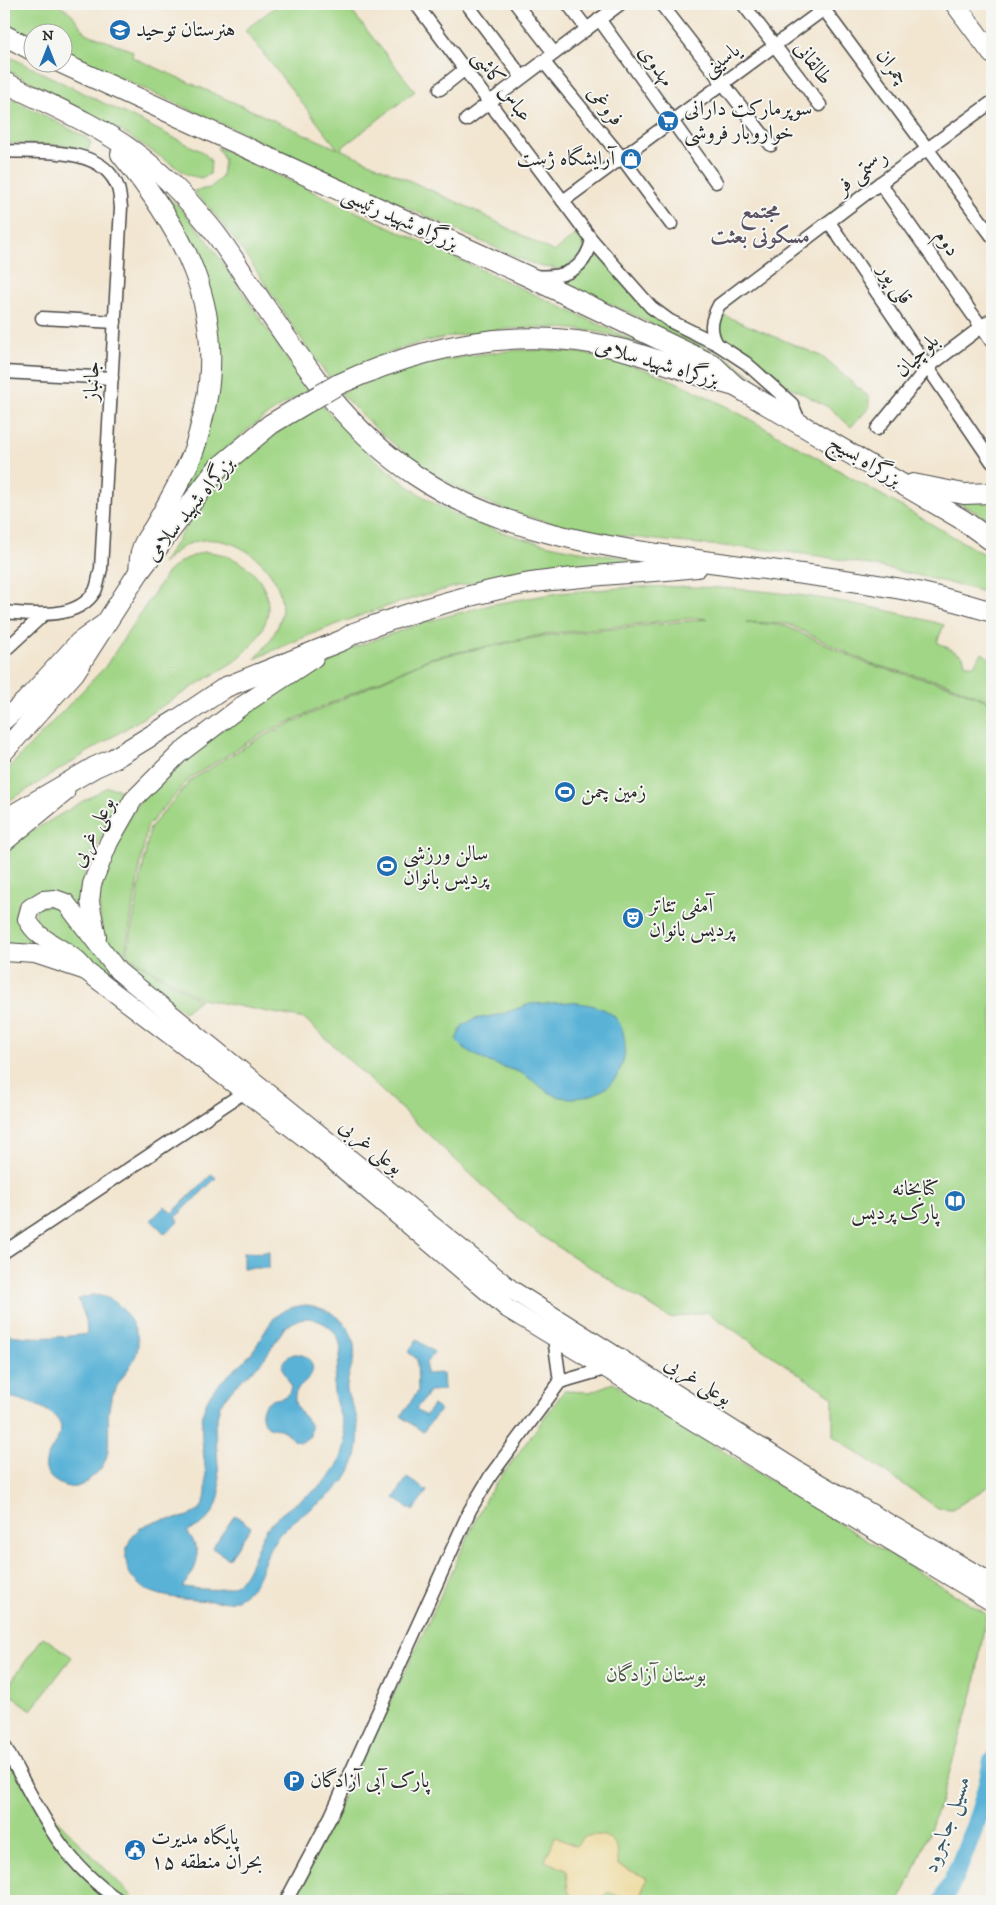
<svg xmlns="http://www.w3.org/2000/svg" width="996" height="1905" font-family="'IM FELL DW Pica',Amiri,serif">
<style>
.green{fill:#a1d686;stroke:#668058}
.sand{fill:#eeda9e;stroke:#8c8264}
.water{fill:#5ab2d7;stroke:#426e81;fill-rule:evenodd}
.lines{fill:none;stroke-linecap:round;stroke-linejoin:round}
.river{stroke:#5ab2d7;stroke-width:19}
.minor-casing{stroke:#494744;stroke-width:15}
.secondary-casing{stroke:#494744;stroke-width:20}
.primary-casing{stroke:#494744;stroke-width:21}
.trunk-casing{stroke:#494744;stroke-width:22}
.minor{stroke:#fff;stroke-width:12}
.secondary{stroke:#fff;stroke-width:18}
.primary{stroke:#fff;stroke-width:19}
.trunk{stroke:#fff;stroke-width:20}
.trunk-bridge-casing{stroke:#494744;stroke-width:22;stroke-linecap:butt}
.trunk-bridge{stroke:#fff;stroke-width:20}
.labels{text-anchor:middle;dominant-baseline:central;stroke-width:4;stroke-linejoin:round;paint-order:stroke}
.poi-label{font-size:21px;fill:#2b2b2b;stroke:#f6f6f2;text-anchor:start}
.street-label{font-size:21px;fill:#2b2b2b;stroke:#f6f6f2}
.park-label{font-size:21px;fill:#485642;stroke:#f6f6f2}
.neighbourhood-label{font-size:22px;font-weight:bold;fill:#5b5363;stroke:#f6f6f2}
.water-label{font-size:22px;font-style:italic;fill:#3b5a67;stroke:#f6f6f2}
</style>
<rect width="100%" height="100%" fill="#f6f6f2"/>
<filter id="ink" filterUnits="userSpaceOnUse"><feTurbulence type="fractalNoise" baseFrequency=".02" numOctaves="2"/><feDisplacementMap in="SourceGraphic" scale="10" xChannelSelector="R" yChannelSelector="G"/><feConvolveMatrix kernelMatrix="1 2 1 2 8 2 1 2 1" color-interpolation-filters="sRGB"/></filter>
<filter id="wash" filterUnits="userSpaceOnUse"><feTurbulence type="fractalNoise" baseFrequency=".0096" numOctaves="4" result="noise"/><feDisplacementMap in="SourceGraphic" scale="20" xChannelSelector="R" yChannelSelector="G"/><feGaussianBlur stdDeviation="1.12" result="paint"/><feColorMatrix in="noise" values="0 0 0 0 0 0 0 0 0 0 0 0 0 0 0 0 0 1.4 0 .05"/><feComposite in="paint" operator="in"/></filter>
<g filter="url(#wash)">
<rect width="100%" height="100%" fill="#f2e6d1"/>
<g class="green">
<polygon points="4,4 58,4 72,14 85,33 133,51 132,57 338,149 245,30 279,4 346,4 415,91 340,149 472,209 554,252 580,231 586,245 583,252 565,269 542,267 516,257 63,52 62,32 32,32 32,39 4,25"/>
<polygon points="4,54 203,152 211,161 210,174 201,178 188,175 126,134 4,68"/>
<polygon points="4,94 85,137 91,142 87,153 70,146 4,143"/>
<path d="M217,147L665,355C650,350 635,342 619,337C557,319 457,330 397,350C374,358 352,369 330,379C283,318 248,246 193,191L210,188L222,177L224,159Z"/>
<path d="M151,182L181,209L208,241L309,391C248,420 203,468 164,523L172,506L214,337Z"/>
<path d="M596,250L644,306L681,335L727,358L755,378L632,314L555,279C577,273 586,273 596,250Z"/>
<polygon points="723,315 821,356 869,397 869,408 851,427 830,408 794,389 777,382 747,356 723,343 717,333"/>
<path d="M520,350C556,350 591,352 625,363C678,379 725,405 772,432C846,474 919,517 992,559V594C927,577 863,561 796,553C681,539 545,543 444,480C404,456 372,426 340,393C397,367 458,355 520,350Z"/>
<path d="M321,404C357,444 400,487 449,511C509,540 578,553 644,560C614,563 583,563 553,568C450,582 349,615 255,659C270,643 286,621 281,598C274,562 233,533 197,541C182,545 173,554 162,564C178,540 192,515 210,494C241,456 280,430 321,404Z"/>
<polygon points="945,495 992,498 992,521"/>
<path d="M203,552C232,551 267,574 268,606C269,627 251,648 235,661L4,804V773L105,667L168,572L181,561Z"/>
<path d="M633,587C737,584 843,596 944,625L937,642L963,656L965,663L973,666L982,653L992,660V702L946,683L871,664L788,624L746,622L786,626L870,665L947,685L992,703V1484L953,1509L938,1508L833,1436V1397L707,1312L670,1318L538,1234L507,1208L305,1019L201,999L127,955L150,828L191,780L259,738L429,659L543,636L708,619L694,618L546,634L430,658L260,735L190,778L147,827L125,955L199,1000L184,1012L122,964L108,945L101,923L98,896L103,874L129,818L145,793L263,696L304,676L335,654L425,622L493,604L558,593Z"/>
<path d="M107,787L118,789L129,798C106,832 76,868 81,911L71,902L24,909L72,961L4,948V848Z"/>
<polygon points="59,905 136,995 35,926 36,908"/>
<polygon points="613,1383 986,1614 974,1690 941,1801 912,1876 899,1901 291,1901 408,1666 487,1496 564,1391 590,1392"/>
<polygon points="43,1637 72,1657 31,1710 5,1690"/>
<polygon points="4,1736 53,1816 137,1901 4,1901"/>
</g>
<path class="sand" d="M593,1835C615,1835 619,1846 618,1865L647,1878L638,1901H630L608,1892L598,1901L576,1900L568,1891L566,1870L545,1861L555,1837L576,1846L583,1837Z"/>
<g class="water">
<path d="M571,1002C585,1004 599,1005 611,1014C630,1027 628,1063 614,1080C603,1094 583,1099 566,1098C545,1096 532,1076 516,1071C496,1065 470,1057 456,1040L462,1026L474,1019L499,1015L530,1004Z"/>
<polygon points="212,1174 216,1178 176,1217 179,1221 165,1234 151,1220 165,1206 172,1213"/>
<polygon points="269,1252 269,1268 243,1268 243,1253"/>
<path d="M93,1295C109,1296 118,1302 127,1315C156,1357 120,1366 110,1403C104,1430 118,1458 92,1477C88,1481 82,1486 76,1487C69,1488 64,1486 58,1483C26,1464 67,1441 60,1424C53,1407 19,1399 4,1396V1334C32,1339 58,1338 87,1334L86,1320L78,1299Z"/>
<path d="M306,1305C333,1308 358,1327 354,1357C352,1369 346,1379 347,1391C348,1399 353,1405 355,1412C360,1429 360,1449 353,1465C339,1499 302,1509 279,1535C257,1561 267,1589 229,1602C196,1599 130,1604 126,1560C125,1547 131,1534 142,1527C162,1513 203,1528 206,1493C208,1466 198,1439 203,1413C209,1383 235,1374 252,1352C260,1342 266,1327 275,1317C284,1309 295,1306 306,1305ZM307,1318C326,1320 344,1335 340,1356C338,1369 332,1380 334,1393C338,1418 352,1433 340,1460C327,1492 289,1501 268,1527C256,1543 250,1577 235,1585C221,1593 197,1588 182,1587C198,1568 204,1554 187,1531C207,1524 216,1513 220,1492L215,1426L220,1405L233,1388L262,1362L285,1327L299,1319Z"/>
<polygon points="417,1340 434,1352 426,1363 426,1374 443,1373 444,1390 430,1391 416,1409 425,1416 433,1405 440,1410 423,1432 401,1416 418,1391 417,1359 408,1352"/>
<path d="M294,1354C306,1353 318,1364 310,1376C305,1386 293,1387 295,1401C296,1413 308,1417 311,1427L310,1436L302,1442C291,1442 290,1434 282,1430C279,1428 275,1429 271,1428C262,1424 259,1412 265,1405C271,1396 282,1401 289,1394L291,1386C286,1374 273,1362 294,1354Z"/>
<polygon points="407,1478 427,1491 413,1511 394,1498"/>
<polygon points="235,1515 251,1527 229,1559 212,1548"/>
</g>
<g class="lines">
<path class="river" d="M943,1901C964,1858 984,1810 992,1762"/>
</g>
</g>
<g filter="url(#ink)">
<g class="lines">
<g class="minor-casing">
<g id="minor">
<polyline points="416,4 592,240 651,307 670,321 717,344 746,363 792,404 800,423"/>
<polyline points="467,4 522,77"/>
<polyline points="516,4 554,53"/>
<polyline points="568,4 587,29"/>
<polyline points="661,4 771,145"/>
<polyline points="743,4 820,105"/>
<polyline points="820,4 992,236"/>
<polyline points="599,19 716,182"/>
<polyline points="543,61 622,158 671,224"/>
<polyline points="440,89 465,69"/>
<polyline points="466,120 620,4"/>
<path d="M4,151C40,153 103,145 118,188C120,194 120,201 121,207L101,569C99,575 98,585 95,591C77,621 32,614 4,612"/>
<polyline points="880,183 992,342"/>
<polyline points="563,201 831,4"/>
<polyline points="829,222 992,462"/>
<path d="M534,276C564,279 585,270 592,240"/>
<polyline points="42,318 115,322"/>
<path d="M717,344C709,330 711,320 719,305L880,183L992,102"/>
<polyline points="4,372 112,378"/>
<polyline points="877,429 927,368 992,319"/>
<polyline points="4,651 43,615"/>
<polyline points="4,1252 246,1091"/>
<polyline points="554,1338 560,1382"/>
<path d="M4,1745C38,1807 59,1860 120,1901"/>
<polyline points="286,1901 331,1816 470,1510 491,1475 560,1382 605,1369"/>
</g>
</g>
<g class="secondary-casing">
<g id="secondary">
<polyline points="97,937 90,902 92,884 109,842 133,800 179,754 243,705 314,658"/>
<polyline points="4,952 35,954 86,971 317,1147 508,1309 992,1602"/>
<path d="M86,971C71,948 39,944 27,919L30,908L43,900L55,899L66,903L118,971L512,1290L798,1471L992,1583"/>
</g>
</g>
<g class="primary-casing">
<g id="primary">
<polyline points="955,4 992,54"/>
<polyline points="4,720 26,700 79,642 104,624"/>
<polyline points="4,842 65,792"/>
</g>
</g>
<g class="trunk-casing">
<g id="trunk">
<polyline points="4,35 32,50"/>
<polyline points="59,62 525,275 713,365 735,386 963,520 992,541"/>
<path d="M4,82C46,103 96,124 134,152C159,170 187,198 206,222C222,240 234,260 247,280C296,352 341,426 415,475C497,530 594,545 690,559C764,570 839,577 912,591C939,596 966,604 992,612"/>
<path d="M121,154C183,230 226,307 205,408C201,426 197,445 189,462C179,484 167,505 155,526C151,533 144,541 142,549C139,556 140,565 139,572"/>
<path d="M337,385C427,344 526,324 624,350C662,360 697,377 735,386"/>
<polyline points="913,484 964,494 992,493"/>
<polyline points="4,751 74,673 139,572 217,469 271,424 308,402"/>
<path d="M4,820L95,767L113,759L177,720L226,687L343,640L354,633C411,612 470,593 530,583C585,575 641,573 697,567"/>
</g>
</g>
<use href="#minor" class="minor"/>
<use href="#secondary" class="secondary"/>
<use href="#primary" class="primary"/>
<use href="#trunk" class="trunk"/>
<g class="trunk-bridge-casing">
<polyline id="trunk-bridge" points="308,402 337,385"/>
</g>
<use href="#trunk-bridge" class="trunk-bridge"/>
</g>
</g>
<defs>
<g id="school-disc" transform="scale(1.125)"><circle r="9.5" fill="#1f6fb2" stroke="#f6f6f2"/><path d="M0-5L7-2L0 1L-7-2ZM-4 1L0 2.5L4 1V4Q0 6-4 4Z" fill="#fff"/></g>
<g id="supermarket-disc" transform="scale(1.125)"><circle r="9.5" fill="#1f6fb2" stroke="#f6f6f2"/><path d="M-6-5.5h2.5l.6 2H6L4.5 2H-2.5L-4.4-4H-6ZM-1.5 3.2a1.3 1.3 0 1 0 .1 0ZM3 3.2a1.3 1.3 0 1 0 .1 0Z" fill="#fff"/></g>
<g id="shop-disc" transform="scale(1.125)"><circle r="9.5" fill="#1f6fb2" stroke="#f6f6f2"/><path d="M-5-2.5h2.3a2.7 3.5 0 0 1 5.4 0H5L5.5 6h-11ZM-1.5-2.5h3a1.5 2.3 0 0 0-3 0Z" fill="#fff"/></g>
<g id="stadium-disc" transform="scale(1.125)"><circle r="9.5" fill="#1f6fb2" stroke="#f6f6f2"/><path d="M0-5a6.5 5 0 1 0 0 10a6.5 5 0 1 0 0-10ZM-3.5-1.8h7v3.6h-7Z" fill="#fff"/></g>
<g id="theatre-disc" transform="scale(1.125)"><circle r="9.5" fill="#1f6fb2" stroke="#f6f6f2"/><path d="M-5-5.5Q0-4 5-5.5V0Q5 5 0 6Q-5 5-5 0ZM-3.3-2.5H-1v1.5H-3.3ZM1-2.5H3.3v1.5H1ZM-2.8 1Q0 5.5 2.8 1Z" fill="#fff"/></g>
<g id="library-disc" transform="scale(1.125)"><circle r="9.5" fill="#1f6fb2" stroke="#f6f6f2"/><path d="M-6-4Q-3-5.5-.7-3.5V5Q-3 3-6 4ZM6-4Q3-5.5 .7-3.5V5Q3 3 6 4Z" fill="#fff"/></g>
<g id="parking-disc" transform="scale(1.125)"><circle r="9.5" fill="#1f6fb2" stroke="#f6f6f2"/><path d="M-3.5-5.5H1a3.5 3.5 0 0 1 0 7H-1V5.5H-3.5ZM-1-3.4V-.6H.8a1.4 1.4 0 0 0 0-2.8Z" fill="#fff"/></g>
<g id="civic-disc" transform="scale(1.125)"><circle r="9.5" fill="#1f6fb2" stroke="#f6f6f2"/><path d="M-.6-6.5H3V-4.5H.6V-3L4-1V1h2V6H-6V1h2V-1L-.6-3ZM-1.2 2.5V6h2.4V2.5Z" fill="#fff"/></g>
</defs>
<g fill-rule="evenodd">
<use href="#school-disc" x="120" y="30"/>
<use href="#supermarket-disc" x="668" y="121"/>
<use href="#shop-disc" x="631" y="159"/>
<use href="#stadium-disc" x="565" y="792"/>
<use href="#stadium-disc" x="387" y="866"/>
<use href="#theatre-disc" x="633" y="918"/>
<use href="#library-disc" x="955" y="1201"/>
<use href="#parking-disc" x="294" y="1781"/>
<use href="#civic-disc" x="135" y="1850"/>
</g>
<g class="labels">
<g class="poi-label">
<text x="136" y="30">هنرستان توحید</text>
<text x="684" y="109">سوپرمارکت دارانی<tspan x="684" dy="24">خواروبار فروشی</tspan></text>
<text x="615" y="159" text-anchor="end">آرایشگاه ژست</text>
<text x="581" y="792">زمین چمن</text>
<text x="403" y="854">سالن ورزشی<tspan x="403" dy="24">پردیس بانوان</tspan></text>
<text x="649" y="906">آمفی تئاتر<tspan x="649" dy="24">پردیس بانوان</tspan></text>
<text x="939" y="1189" text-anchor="end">کتابخانه<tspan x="939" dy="24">پارک پردیس</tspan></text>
<text x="310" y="1781">پارک آبی آزادگان</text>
<text x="151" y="1838">پایگاه مدیرت<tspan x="151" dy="24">بحران منطقه ۱۵</tspan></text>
</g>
<g class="street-label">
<text transform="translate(721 60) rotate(-36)">یاسینی</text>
<text transform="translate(813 63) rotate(53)">طالقانی</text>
<text transform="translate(656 66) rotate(55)">مهدوی</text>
<text transform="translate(892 67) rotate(53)">چمران</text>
<text transform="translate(502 86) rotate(53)">عباس کاشی</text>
<text transform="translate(605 106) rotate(51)">فروغی</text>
<text transform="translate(862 172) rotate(-37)">رستمی فر</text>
<text transform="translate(400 219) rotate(24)">بزرگراه شهید رئیسی</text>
<text transform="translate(947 243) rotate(55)">دوم</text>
<text transform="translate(895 284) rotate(56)">قلی پور</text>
<text transform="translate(917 356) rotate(-44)">بلوچیان</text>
<text transform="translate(657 363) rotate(16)">بزرگراه شهید سلامی</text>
<text transform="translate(92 381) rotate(-87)">جانباز</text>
<text transform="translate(865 461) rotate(31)">بزرگراه بسیج</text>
<text transform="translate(190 509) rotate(-51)">بزرگراه شهید سلامی</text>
<text transform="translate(93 832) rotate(-64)">بوعلی غربی</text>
<text transform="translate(371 1147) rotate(39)">بوعلی غربی</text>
<text transform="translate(698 1381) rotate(32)">بوعلی غربی</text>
</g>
<g class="park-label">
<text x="656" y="1675">بوستان آزادگان</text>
</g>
<g class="neighbourhood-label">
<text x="760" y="211">مجتمع<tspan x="760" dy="25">مسکونی بعثت</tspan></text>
</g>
<g class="water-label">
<text transform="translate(947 1824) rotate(-70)">مسیل جاجرود</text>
</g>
</g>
<rect width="996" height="1905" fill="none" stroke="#f6f6f2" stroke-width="20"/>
<g transform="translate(48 48)"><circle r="24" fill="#f6f6f2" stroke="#a5a5a2"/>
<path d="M0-4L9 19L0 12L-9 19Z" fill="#1f6fb2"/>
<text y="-8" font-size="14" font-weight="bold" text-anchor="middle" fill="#2b2b2b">N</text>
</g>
</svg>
